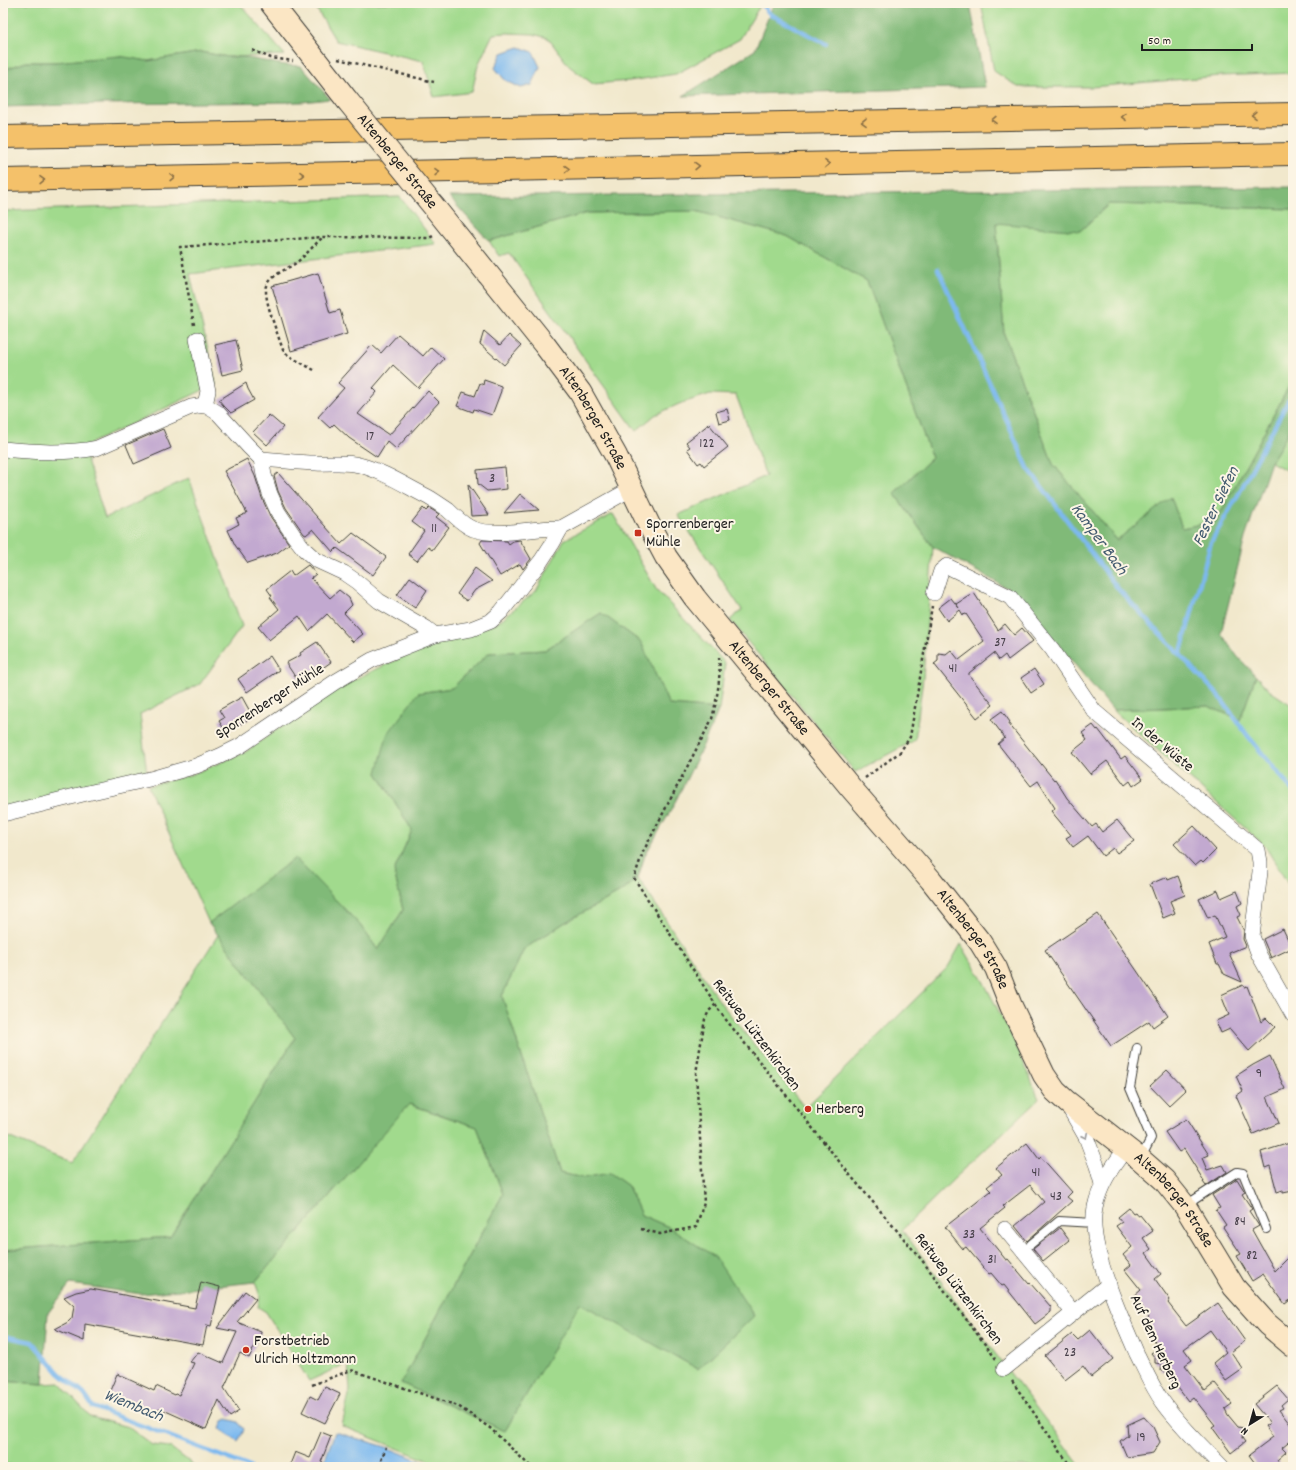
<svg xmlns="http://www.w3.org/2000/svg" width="1296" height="1470" font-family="Dekko,sans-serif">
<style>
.green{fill:#a1da8d;stroke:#5e7b54}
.forest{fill:#80ba78;stroke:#4e6b4a}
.water{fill:#7db9ef;stroke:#4c6a86}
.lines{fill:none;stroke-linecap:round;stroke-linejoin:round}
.stream{stroke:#7db9ef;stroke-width:4.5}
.building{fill:#c2a9d0}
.lane-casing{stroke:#3c3b36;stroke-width:10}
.street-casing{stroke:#3c3b36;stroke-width:16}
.secondary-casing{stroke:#3c3b36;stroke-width:24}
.highway-casing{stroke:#3c3b36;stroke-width:24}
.path{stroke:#3c3b36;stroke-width:2.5;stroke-dasharray:3 3;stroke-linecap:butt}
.lane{stroke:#fff;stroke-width:8}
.street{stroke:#fff;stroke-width:15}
.secondary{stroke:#fbe6c4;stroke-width:22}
.highway{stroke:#f4c16b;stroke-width:22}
.secondary-bridge-casing{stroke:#3c3b36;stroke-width:24;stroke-linecap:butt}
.secondary-bridge{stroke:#fbe6c4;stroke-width:22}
.oneway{stroke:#886e44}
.oneway2{stroke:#999}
.poi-dot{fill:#c8321e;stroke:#fcf5e5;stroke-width:1.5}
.labels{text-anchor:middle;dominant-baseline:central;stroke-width:4;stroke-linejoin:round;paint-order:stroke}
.number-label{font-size:14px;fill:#463f49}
.street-label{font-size:16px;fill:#1c1c1c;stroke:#fcf5e5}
.poi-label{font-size:16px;fill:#1c1c1c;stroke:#fcf5e5;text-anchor:start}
.water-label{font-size:17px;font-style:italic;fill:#435b70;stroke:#fcf5e5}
</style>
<rect width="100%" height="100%" fill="#fcf5e5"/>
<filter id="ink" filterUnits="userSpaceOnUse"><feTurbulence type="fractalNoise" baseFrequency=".025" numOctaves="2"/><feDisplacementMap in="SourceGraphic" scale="8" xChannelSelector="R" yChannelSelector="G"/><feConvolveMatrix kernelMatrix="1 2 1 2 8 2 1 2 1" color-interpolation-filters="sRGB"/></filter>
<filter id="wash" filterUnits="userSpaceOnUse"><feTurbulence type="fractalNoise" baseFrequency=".012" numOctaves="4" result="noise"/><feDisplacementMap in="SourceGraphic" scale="16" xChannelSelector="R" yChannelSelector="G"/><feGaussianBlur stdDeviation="0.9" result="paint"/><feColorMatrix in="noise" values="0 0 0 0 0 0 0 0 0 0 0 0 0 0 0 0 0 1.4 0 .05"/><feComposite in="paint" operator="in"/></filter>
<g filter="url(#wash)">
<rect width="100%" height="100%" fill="#f1e8cc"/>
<g class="green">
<polygon points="3,3 239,3 285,55 228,57 201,52 148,61 119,57 55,62 26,62 3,70"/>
<polygon points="313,3 759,3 761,4 740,39 676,74 629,81 593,84 569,66 548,38 533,34 507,33 493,34 478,65 472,92 434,97 423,61 336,41"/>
<polygon points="981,3 1293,3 1293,73 1220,76 1092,87 1018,87 994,71"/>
<polygon points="400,197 436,244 190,274 216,384 83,447 105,518 189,478 242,626 200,684 140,714 147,775 3,810 3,211"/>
<polygon points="1108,204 1293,209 1293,379 1216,521 1182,528 1171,498 1117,540 1053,464 1004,334 996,222 1080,231"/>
<polygon points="696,211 787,236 867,281 932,458 894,493 933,547 923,678 915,740 855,772 730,620 742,610 678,515 766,476 736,395 710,394 679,404 655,415 636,431 509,253 499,256 489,241 587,213"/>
<polygon points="1293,425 1293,474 1271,462"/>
<polygon points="613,514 656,589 725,663 719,709 669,705 641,642 601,613 545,650 489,653 452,688 418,693 377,773 412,830 394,871 403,910 378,950 360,925 295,859 209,923 148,786 190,775 244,753 334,689 424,647 497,623 536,591 564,540"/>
<polygon points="1256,676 1270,691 1293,706 1293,892 1265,846 1113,710 1208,706 1240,720"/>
<polygon points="638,878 720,1002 805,1108 948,967 961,944 983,981 1015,1042 1039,1099 955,1178 902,1230 1081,1467 444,1467 342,1426 350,1390 348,1363 309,1381 266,1312 258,1307 260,1296 255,1282 408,1104 477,1127 503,1194 401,1383 505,1431 580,1302 698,1369 754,1315 671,1228 641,1215 628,1186 610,1173 583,1178 560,1173 502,996 524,949 564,923 624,890"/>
<polygon points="218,935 295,1038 170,1237 3,1250 3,1135 72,1163"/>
<polygon points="3,1381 42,1384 59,1383 91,1417 128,1427 152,1445 170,1447 196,1467 21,1467 3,1464"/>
</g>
<g class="forest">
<polygon points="774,3 970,3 985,87 683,96 755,50"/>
<polygon points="201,52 228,57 243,57 285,65 301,66 330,99 302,102 102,104 3,107 3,70 26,62 55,62 119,56 148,61"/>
<polygon points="1293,187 1293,209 1109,204 1080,231 996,223 1004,334 1053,464 1117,540 1171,497 1182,528 1216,521 1293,379 1293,425 1271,462 1245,538 1221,633 1237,656 1256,676 1240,720 1208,706 1113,710 1014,592 933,547 894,493 932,458 867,281 787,236 696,211 587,213 489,241 449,197"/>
<polygon points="601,613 641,642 669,705 719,709 701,750 670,812 645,855 638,878 624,890 564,923 524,949 502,996 560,1173 583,1178 610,1173 628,1186 641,1215 671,1228 715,1257 754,1316 698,1369 580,1303 505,1431 401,1383 503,1194 477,1127 409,1104 255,1282 141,1294 70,1284 48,1313 43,1384 3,1381 3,1250 170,1237 295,1038 209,923 295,858 360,925 378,950 403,910 394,871 412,830 377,773 387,735 418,693 452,688 489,653 545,650"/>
</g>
<g class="water">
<polygon points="519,47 533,52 540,67 532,85 521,88 505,80 495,68 502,53"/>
<polygon points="227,1419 238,1422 244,1429 243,1432 238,1442 220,1429 223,1421"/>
<polygon points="335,1432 386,1447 435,1467 322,1467"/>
</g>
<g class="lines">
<g class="stream">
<polyline points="761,3 770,14 826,44"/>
<polyline points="938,269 1028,468 1119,590 1219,696 1248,736 1293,791"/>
<polyline points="1180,655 1211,542 1238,495 1288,401"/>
<polyline points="3,1336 32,1342 59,1373 84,1394 93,1407 250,1467"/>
</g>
</g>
<g id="blocks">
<g class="building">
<polygon points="318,273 330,313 340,310 347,334 291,351 272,286"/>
<polygon points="484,331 500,345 509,335 521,346 504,365 480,344"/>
<polygon points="398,334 423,356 431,347 444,359 418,388 393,365 373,388 377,392 358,414 389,435 428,391 439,402 396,449 387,441 377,457 349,438 334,424 330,428 318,417 344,388 338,383 372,345 381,353"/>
<polygon points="236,340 243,370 222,375 215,345"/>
<polygon points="484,380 501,386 501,391 492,415 474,409 473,412 457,406 463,392 475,396 480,383 483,385"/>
<polygon points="246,383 248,389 254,400 231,413 223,405 219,400"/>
<polygon points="727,409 730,420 719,423 716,412"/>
<polygon points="269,415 283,427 267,445 253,432"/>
<polygon points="709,424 728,447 704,466 701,462 698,464 687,449 690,447 686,442"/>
<polygon points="163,429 171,448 134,464 126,445"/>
<polygon points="247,459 255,476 262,498 270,516 289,544 277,553 248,563 235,545 228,530 239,524 236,518 247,513 224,471"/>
<polygon points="505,467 507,489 487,491 478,484 477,470"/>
<polygon points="278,473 341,544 353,533 386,557 373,575 337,548 333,552 313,529 306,535 304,534 286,508 278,491 274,476"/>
<polygon points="468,484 489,515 471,516"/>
<polygon points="520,494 539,510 504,513"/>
<polygon points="423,508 426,511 429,508 439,514 436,517 449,527 432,550 428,547 417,561 408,554 424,531 412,522"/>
<polygon points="482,540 507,541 509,544 513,541 520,540 531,559 523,569 520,564 500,576 480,543"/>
<polygon points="308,565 316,574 311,578 330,598 339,590 349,598 352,605 344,613 363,634 353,642 327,614 309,631 299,616 269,640 258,627 279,609 270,597 272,596 267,589 290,571 293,576"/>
<polygon points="475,568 492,581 475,590 467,601 457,594"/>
<polygon points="410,577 427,590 415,608 397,595"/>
<polygon points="974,593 998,630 1005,624 1014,635 1022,628 1033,641 1008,660 1005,655 999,660 994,653 969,673 969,675 993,705 977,718 934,664 938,661 938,653 946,654 951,650 959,660 984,641 966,614 963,615 960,610 947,621 938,608 951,598 959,608 956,604"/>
<polygon points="317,642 331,662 300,684 286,663 301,655 300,653"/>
<polygon points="270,656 279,670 247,692 238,679"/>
<polygon points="1034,669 1044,684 1031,693 1021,678"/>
<polygon points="242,697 253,717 226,732 219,721 224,718 219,710"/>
<polygon points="1002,711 1010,722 1008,723 1054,780 1055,779 1067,798 1092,827 1096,824 1102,832 1117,820 1134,841 1117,853 1113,848 1103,856 1088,836 1073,847 1066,838 1071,835 1051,811 1055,808 1038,781 1031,786 998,744 1005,738 991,719"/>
<polygon points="1093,725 1097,730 1098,729 1121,759 1125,756 1143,779 1133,786 1130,781 1125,785 1107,761 1090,774 1072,752 1087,740 1082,733"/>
<polygon points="1194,826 1216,850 1203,863 1201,861 1195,866 1174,844"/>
<polygon points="1178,876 1185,895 1170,901 1175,913 1163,918 1150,884 1167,877 1168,880"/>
<polygon points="1218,890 1221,898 1237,891 1242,903 1237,906 1241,915 1237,917 1244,931 1243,939 1246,946 1229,953 1242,982 1224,974 1219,964 1217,964 1209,944 1225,937 1215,915 1208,918 1199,899"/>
<polygon points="1098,914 1168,1016 1153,1027 1149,1021 1111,1046 1045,950"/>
<polygon points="1283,929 1292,948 1271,958 1263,939"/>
<polygon points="1243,985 1244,987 1247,986 1261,1022 1266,1018 1275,1027 1249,1051 1230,1029 1221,1033 1216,1021 1229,1015 1221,995"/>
<polygon points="1270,1056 1285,1089 1267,1097 1279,1123 1253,1134 1236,1096 1243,1091 1236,1076 1253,1065"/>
<polygon points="1167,1070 1186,1090 1169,1106 1150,1086"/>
<polygon points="1186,1119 1209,1155 1202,1158 1207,1170 1223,1165 1227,1172 1206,1186 1203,1182 1204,1181 1184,1149 1179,1152 1165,1132"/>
<polygon points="1293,1142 1293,1191 1283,1193 1283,1190 1277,1192 1270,1166 1265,1168 1261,1152"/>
<polygon points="1027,1143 1039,1159 1041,1157 1072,1192 1067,1197 1072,1201 1027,1241 1015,1226 1044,1202 1030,1185 1003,1206 1005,1208 980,1228 1006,1260 1008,1259 1029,1284 1030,1283 1051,1307 1051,1312 1035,1324 1004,1285 1002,1286 991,1273 989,1274 966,1247 963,1249 945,1227 991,1191 987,1187 1002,1175 996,1168"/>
<polygon points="1237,1179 1245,1192 1242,1194 1252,1209 1249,1211 1259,1226 1252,1230 1275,1271 1293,1253 1293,1298 1285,1304 1263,1274 1252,1281 1237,1256 1241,1254 1223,1227 1226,1225 1216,1210 1220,1208 1212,1195"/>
<polygon points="1129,1208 1133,1213 1135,1212 1138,1216 1140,1215 1153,1231 1143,1238 1151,1249 1146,1253 1161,1274 1155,1279 1170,1300 1168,1303 1186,1326 1218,1303 1245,1341 1231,1352 1243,1369 1226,1381 1213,1363 1226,1352 1210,1330 1184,1349 1192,1360 1185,1365 1205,1391 1215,1383 1232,1404 1225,1409 1228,1415 1238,1427 1243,1428 1242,1438 1245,1442 1231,1453 1212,1427 1215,1425 1193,1397 1188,1401 1165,1371 1161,1371 1162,1364 1155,1363 1155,1358 1151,1353 1159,1347 1149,1335 1153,1332 1145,1320 1149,1317 1134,1296 1141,1290 1125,1270 1131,1265 1123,1255 1132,1247 1116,1226 1122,1222 1118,1217"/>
<polygon points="1060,1228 1069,1240 1043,1261 1033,1249"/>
<polygon points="201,1282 220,1287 211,1326 207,1325 203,1345 85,1324 84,1341 55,1329 68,1322 72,1318 74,1306 64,1297 76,1292 91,1289 195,1308"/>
<polygon points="245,1291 256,1299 237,1322 261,1332 261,1333 249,1358 240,1353 224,1388 239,1411 230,1417 219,1400 206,1429 159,1408 156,1415 109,1393 117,1374 154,1391 156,1386 175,1395 176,1394 179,1395 194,1363 190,1362 198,1352 223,1363 237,1332 217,1328"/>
<polygon points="1090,1330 1113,1359 1091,1377 1083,1366 1065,1380 1045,1356 1072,1334 1078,1340"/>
<polygon points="1277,1386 1288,1399 1281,1405 1283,1408 1279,1410 1293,1428 1293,1439 1282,1448 1286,1452 1277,1460 1282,1467 1258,1467 1249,1455 1273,1437 1265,1426 1270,1423 1254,1404"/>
<polygon points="325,1387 340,1394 325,1423 302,1412 310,1396 318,1400"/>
<polygon points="1144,1417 1153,1427 1160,1442 1153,1453 1127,1457 1120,1441 1128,1435 1127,1425"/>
<polygon points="321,1432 331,1436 321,1462 331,1467 289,1467 295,1452 310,1458"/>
</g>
</g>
</g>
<g filter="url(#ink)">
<use href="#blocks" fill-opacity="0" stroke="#3c3b36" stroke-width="1"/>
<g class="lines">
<g class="lane-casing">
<g id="lane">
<polyline points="1137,1048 1130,1088 1151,1138 1141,1158"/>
<polyline points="1186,1205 1237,1172 1243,1173 1266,1229"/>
<polyline points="1031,1244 1059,1221 1094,1223"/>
</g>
</g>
<g class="street-casing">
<g id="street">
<polyline points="197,339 208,391 205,405"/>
<path d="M3,449C34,452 66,454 97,448L191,407L205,405L218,413L249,447L261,459L264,475L270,494L278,512L294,536L305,550L316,560L344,573L357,582L379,601L426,628L435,635"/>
<path d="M261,459C280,460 298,463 316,463C330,464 345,461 359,465C383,471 406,486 428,497C435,501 442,506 448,510C456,517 463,525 473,529C501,538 532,527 561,528"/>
<polyline points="934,593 941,571 947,566 1010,597 1052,649 1094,711 1258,850 1260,862 1260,872 1252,936 1259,955 1293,1015"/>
<polyline points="3,814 83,794 154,778 196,766 220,756 240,746 335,682 372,660 435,635 471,629 491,621 501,612 541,561 552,544 561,528 631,489"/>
<polyline points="1070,1109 1086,1137 1097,1166 1102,1184"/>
<path d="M1126,1149C1112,1166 1100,1184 1095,1207C1092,1222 1095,1240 1099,1255C1108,1288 1123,1322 1137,1354C1145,1370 1152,1387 1163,1402C1180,1426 1202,1446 1222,1467"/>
<polyline points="1005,1229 1073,1312"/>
<polyline points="1004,1369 1109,1284"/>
</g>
</g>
<g class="secondary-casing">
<g id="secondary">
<polyline points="271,3 347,100"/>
<path id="s1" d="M435,208L544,344L580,392L616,456L649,525L666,557L695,598L851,788L931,880L980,942L996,968L1011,1006L1044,1075L1055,1091L1067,1102L1140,1159L1164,1180L1185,1206L1234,1287L1267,1324L1293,1346"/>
</g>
</g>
<g class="highway-casing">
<g id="highway">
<polyline points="3,137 1293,114"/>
<polyline points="3,180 1293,154"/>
</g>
</g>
<g class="path">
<polyline points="252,50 271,58 293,61"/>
<polyline points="338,59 434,82"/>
<polyline points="194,325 180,247 323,237 429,238 435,235"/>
<path d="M314,370L289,356L283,350C278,335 266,305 266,291C266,277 287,269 296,263C306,255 314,245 323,237"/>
<path d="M719,657C721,678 717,698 712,719L643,852L634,878L723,1016L850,1175L921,1259L996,1359"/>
<polyline points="865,778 900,752 910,737 932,606"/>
<polyline points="641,1229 660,1234 696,1227 704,1203 696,1073 705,1019 709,1011 716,1004"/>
<polyline points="1012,1381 1071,1467"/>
<polyline points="312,1385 351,1370 458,1406 490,1428 531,1467"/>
<polyline points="379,1466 386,1447"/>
<polyline points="1066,1467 1068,1464"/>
</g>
<use href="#lane" class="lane"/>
<use href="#street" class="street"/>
<use href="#secondary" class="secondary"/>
<use href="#highway" class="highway"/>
<g class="secondary-bridge-casing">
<g id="secondary-bridge">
<path id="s2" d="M347,100L435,208"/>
</g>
</g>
<use href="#secondary-bridge" class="secondary-bridge"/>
</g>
<defs><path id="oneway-chevron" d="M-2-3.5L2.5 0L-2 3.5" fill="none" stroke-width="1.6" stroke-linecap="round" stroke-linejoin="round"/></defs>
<g class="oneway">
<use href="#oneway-chevron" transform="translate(1254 115) rotate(179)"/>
<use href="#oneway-chevron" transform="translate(1124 117) rotate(179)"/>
<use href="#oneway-chevron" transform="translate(994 120) rotate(179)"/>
<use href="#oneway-chevron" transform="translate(864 122) rotate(179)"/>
<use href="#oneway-chevron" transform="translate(827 164) rotate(-1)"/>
<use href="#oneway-chevron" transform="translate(697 166) rotate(-1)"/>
<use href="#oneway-chevron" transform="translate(567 169) rotate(-1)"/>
<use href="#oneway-chevron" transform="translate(437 172) rotate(-1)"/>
<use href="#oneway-chevron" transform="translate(302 175) rotate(-1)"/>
<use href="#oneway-chevron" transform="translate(172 177) rotate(-1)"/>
<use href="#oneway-chevron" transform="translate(42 180) rotate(-1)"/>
</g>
<use class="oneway2" href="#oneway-chevron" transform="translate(1085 1136) rotate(64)"/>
</g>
<g class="poi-dot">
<rect x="634" y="529" width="8" height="8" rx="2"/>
<circle cx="808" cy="1109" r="4"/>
<circle cx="246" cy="1350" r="4"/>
</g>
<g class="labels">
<g class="number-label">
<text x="370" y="437">17</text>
<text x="707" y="444">122</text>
<text x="492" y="479">3</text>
<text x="434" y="529">11</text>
<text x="1000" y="643">37</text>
<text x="953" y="669">41</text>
<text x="1259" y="1074">9</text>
<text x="1036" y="1173">41</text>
<text x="1056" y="1197">43</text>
<text x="1240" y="1222">84</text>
<text x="969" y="1235">33</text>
<text x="1252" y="1256">82</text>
<text x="992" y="1260">31</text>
<text x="1070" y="1353">23</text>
<text x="1141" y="1438">19</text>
</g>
<g class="street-label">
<text stroke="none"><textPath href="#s2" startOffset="79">Altenberger Straße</textPath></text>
<text stroke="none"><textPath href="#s1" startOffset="263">Altenberger Straße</textPath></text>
<text stroke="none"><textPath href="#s1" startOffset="587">Altenberger Straße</textPath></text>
<text transform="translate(270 702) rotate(-33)">Sporrenberger Mühle</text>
<text transform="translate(1162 745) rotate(40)">In der Wüste</text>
<text stroke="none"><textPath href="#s1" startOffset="911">Altenberger Straße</textPath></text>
<text transform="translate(756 1035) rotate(53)">Reitweg Lützenkirchen</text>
<text stroke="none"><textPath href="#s1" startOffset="1247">Altenberger Straße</textPath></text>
<text transform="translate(958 1289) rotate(53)">Reitweg Lützenkirchen</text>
<text transform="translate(1155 1342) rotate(65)">Auf dem Herberg</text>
</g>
<g class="poi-label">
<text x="646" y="524">Sporrenberger<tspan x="646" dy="18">Mühle</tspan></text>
<text x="816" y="1109">Herberg</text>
<text x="254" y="1341">Forstbetrieb<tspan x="254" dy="18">Ulrich Holtzmann</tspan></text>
</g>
<g class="water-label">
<text transform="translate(1217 507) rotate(-64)">Fester Siefen</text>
<text transform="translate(1098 540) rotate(54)">Kamper Bach</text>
<text transform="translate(133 1407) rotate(22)">Wiembach</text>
</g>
</g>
<rect width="1296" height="1470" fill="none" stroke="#fcf5e5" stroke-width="16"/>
<g transform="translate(1250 1424) rotate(217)" stroke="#fcf5e5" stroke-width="3" paint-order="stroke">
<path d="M0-3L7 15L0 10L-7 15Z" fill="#1c1c1c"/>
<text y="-6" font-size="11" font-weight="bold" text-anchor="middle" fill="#1c1c1c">N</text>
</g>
<path d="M1142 44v6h110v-6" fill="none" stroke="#1c1c1c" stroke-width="2"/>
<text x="1148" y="44" font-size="12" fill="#1c1c1c" stroke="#fcf5e5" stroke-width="3" paint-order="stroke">50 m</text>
</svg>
